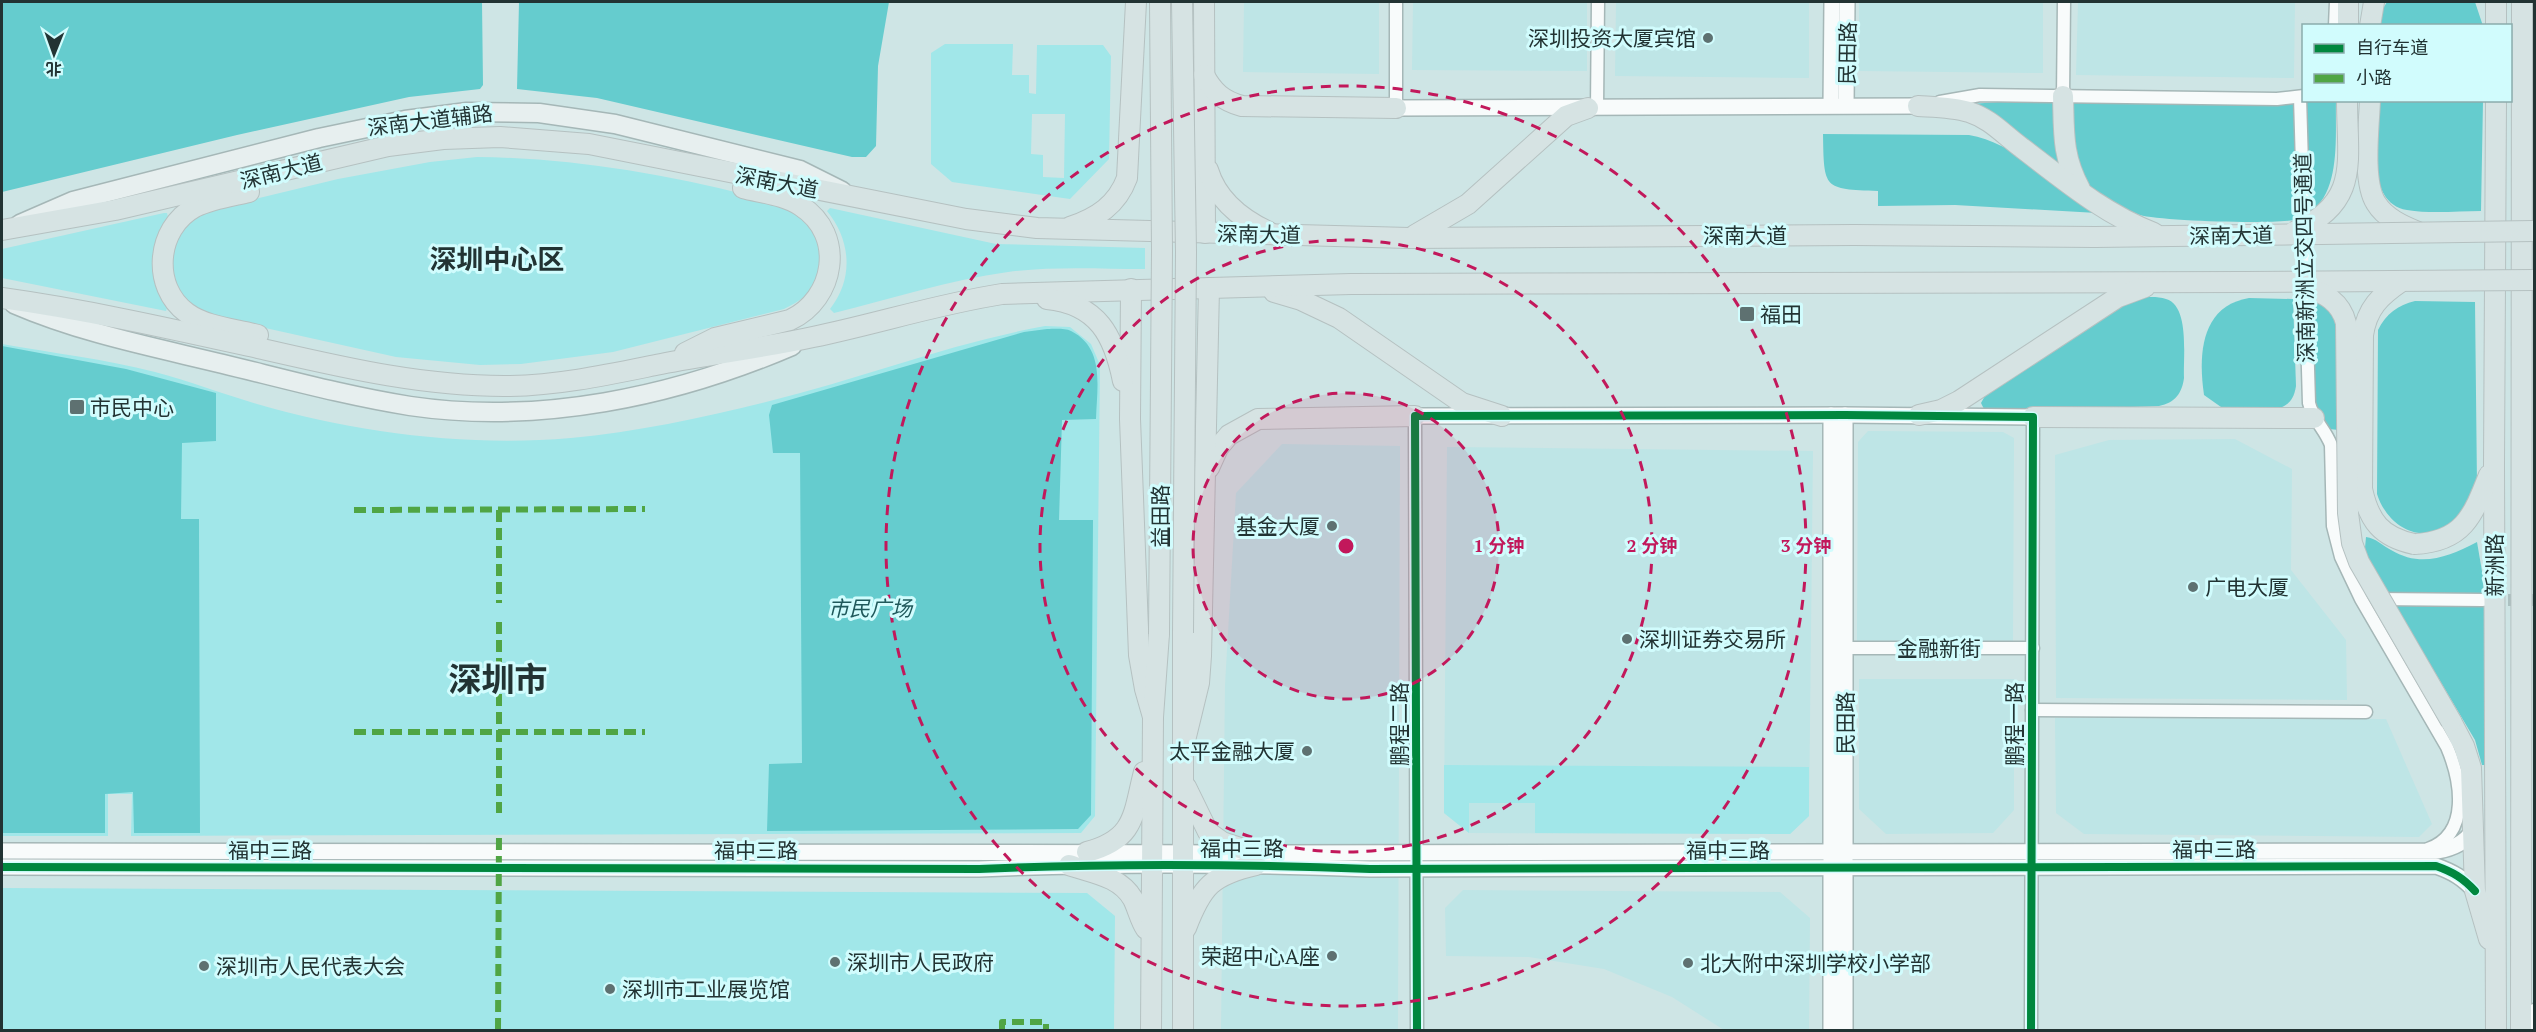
<svg xmlns="http://www.w3.org/2000/svg" width="2536" height="1032" font-family="'PT Serif','Noto Sans SC',serif">
<style>
.built{fill:#bee5e6}
.green{fill:#a1e7e9;fill-rule:evenodd}
.forest{fill:#65ccce}
.lines{fill:none;stroke-linecap:round;stroke-linejoin:round}
.minor-tunnel{stroke:#acc1c1;stroke-width:12;stroke-dasharray:12 6;stroke-linecap:butt}
.minor-casing{stroke:#a5b7b7;stroke-width:15}
.tertiary-casing{stroke:#a5b7b7;stroke-width:18}
.secondary-casing{stroke:#a5b7b7;stroke-width:21}
.primary-casing{stroke:#b5c1c1;stroke-width:22}
.minor{stroke:#f8fbfb;stroke-width:12}
.tertiary{stroke:#f8fbfb;stroke-width:15}
.secondary{stroke:#e7efef;stroke-width:18}
.primary{stroke:#d6e3e3;stroke-width:20}
.primary-bridge-casing{stroke:#b5c1c1;stroke-width:22;stroke-linecap:butt}
.primary-bridge{stroke:#d6e3e3;stroke-width:20}
.quiet{stroke:#50a544;stroke-width:6;stroke-dasharray:12 6;stroke-linecap:butt}
.cycleway-casing{stroke:#d1fcfd;stroke-width:11}
.cycleway{stroke:#00873e;stroke-width:8}
.ring{fill:none;stroke:#c2185b;stroke-width:3;stroke-dasharray:10 8}
.poi-dot{fill:#5e7171;stroke:#d1fcfd;stroke-width:2}
.labels{text-anchor:middle;dominant-baseline:central;stroke-width:6;stroke-linejoin:round;paint-order:stroke}
.poi-label{font-size:21px;fill:#233;stroke:#d1fcfd;text-anchor:start}
.street-label{font-size:21px;fill:#233;stroke:#d1fcfd}
.park-label{font-size:21px;font-style:italic;fill:#1f595b;stroke:#d1fcfd}
.district-label{font-size:27px;font-weight:bold;fill:#233;stroke:#d1fcfd}
.town-label{font-size:33px;font-weight:bold;fill:#233;stroke:#d1fcfd}
.centre{fill:#c2185b;stroke:#d1fcfd;stroke-width:3}
.ring-label{font-size:18px;text-anchor:middle;font-weight:bold;fill:#c2185b;stroke:#d1fcfd;stroke-width:6;stroke-linejoin:round;paint-order:stroke}
</style>
<rect width="100%" height="100%" fill="#cee5e5"/>
<g class="built">
<polygon points="1244,2 1379,2 1379,74 1243,72"/>
<polygon points="1413,2 1587,2 1587,71 1412,70"/>
<polygon points="1616,2 1809,2 1809,78 1615,76"/>
<polygon points="1859,2 2043,2 2043,73 1859,71"/>
<polygon points="2078,2 2295,2 2294,78 2076,75"/>
<polygon points="1868,431 2003,432 2014,438 2013,643 1857,642 1858,442"/>
<polygon points="2235,439 2292,469 2291,570 2346,640 2347,700 2056,698 2055,455 2109,440"/>
<polygon points="1282,444 1400,446 1398,1030 1221,1030 1225,685 1236,493"/>
<polygon points="1447,447 1813,451 1809,816 1790,834 1469,833 1444,813"/>
<polygon points="1859,679 2014,679 2014,810 1993,833 1886,834 1859,809"/>
<polygon points="2055,718 2386,719 2432,824 2419,837 2084,834 2056,813"/>
<polygon points="1463,890 1780,892 1810,918 1809,1030 1724,1030 1672,997 1604,969 1529,957 1446,956 1445,908"/>
</g>
<g class="green">
<path d="M945,44H1013L1012,75H1029V93L1036,94L1037,45H1103L1111,56L1109,159L1070,199L952,182L931,164V53ZM1032,114H1065L1064,178L1043,177V155L1031,154Z"/>
<path d="M477,157C568,158 659,173 747,195C763,200 784,202 798,211C812,221 818,239 820,254C825,283 808,297 784,309L613,352L521,364L480,365L396,357L215,317L187,304L172,277V246L184,226L206,211L338,179L430,162Z"/>
<path d="M830,208L996,244L1145,248V269C1100,269 1053,266 1008,272C949,280 891,299 834,313L830,309C854,279 851,240 827,211Z"/>
<path d="M164,213H167L168,217C147,244 151,280 167,308L166,311L2,278V249Z"/>
<path d="M1045,326L1070,327L1091,344L1100,365L1095,816L1081,833L131,836L132,794H108V836H2V344C52,353 105,359 155,372C189,381 223,394 257,404C357,433 467,447 571,438C635,432 703,418 766,402C859,379 951,343 1045,326Z"/>
<polygon points="1444,765 1809,767 1809,816 1790,834 1535,833 1535,803 1469,803 1469,833 1444,813"/>
<polygon points="2,888 1087,893 1115,916 1114,1030 2,1030"/>
</g>
<g class="forest">
<polygon points="2,2 482,2 483,85 480,89 409,97 237,135 2,192"/>
<polygon points="519,2 889,2 878,66 876,146 866,157 852,157 597,98 517,89"/>
<polygon points="2387,2 2475,2 2483,26 2379,26 2382,10"/>
<path d="M2304,100L2336,101C2335,132 2341,186 2314,209C2310,212 2304,217 2299,219C2282,225 2159,221 2140,215C2125,210 2092,192 2083,179C2073,163 2072,121 2072,102Z"/>
<path d="M2378,101H2483L2481,211C2458,211 2431,214 2407,210C2364,203 2378,133 2378,101Z"/>
<polygon points="1999,102 2057,103 2066,170 1970,104"/>
<path d="M1823,134L1969,135C2015,143 2060,186 2097,213L1955,205L1878,206V191C1823,189 1824,189 1823,134Z"/>
<path d="M2137,298C2146,297 2157,296 2166,299C2190,306 2183,357 2184,378C2182,393 2175,403 2159,406L1997,412L1984,409L1981,403L1986,394L2126,301Z"/>
<path d="M2249,298L2293,299L2296,386C2294,399 2289,405 2277,409L2221,407L2204,395C2198,354 2201,306 2249,298Z"/>
<path d="M2415,301L2475,302L2477,486L2464,518C2455,522 2444,530 2434,532C2407,539 2384,517 2377,494L2378,330C2386,314 2398,305 2415,301Z"/>
<path d="M2312,302C2326,302 2333,314 2337,326L2339,430L2329,429L2314,413Z"/>
<path d="M1047,329C1054,329 1065,328 1071,331C1105,348 1097,386 1096,419L1062,420L1059,520H1093L1091,815L1078,829L767,831L769,764L802,763L800,453H773L769,415L772,405L1024,332Z"/>
<polygon points="2,346 126,369 216,393 216,441 182,443 181,519 199,519 200,833 134,833 133,792 105,794 105,833 2,833"/>
<path d="M2366,537C2376,538 2383,546 2391,550C2421,568 2448,557 2477,542L2484,583L2486,765H2482L2475,740L2368,559L2365,548Z"/>
</g>
<g class="lines">
<polyline class="minor-tunnel" points="2490,600 2534,600"/>
<g class="minor-casing">
<g id="minor">
<polyline points="1396,2 1396,108"/>
<polyline points="2335,26 2336,2"/>
<polyline points="2063,96 2064,2"/>
<path d="M2300,97L2309,403C2313,420 2325,429 2331,445L2333,526L2341,557L2361,599L2447,747C2461,780 2471,834 2428,849"/>
<polyline points="1940,102 1980,95 2277,99 2304,96"/>
<polyline points="1597,108 1598,2"/>
<polyline points="1415,416 1417,1030"/>
<polyline points="2378,599 2483,600"/>
<polyline points="1846,648 2033,648"/>
<polyline points="2032,710 2366,712"/>
<polyline points="2031,1030 2033,417"/>
<polyline points="2530,1030 2534,1010"/>
</g>
</g>
<g class="tertiary-casing">
<g id="tertiary">
<polyline points="1831,105 1832,2"/>
<polyline points="1846,105 1847,2"/>
<polyline points="1396,108 1918,106"/>
<polyline points="1831,415 1831,1030"/>
<polyline points="1415,416 1845,415 2033,417"/>
<path d="M2,851L1255,853L2438,851C2454,848 2464,843 2474,830"/>
<path d="M2,867L979,869C1110,863 1240,864 1370,869L2436,866C2453,872 2463,878 2475,891"/>
<polyline points="1845,1030 1845,415"/>
</g>
</g>
<g class="secondary-casing">
<g id="secondary">
<polyline points="20,224 73,201 319,138 405,120 467,112 539,113 615,124 800,170 842,191"/>
<path d="M14,304C81,333 153,347 223,364C285,379 347,396 410,406C539,425 673,397 792,346"/>
</g>
</g>
<g class="primary-casing">
<g id="primary">
<polyline points="1204,2 1205,233"/>
<polyline points="2348,26 2348,2"/>
<polyline points="2370,26 2374,2"/>
<polyline points="2496,26 2496,2"/>
<path d="M1204,75C1213,92 1223,101 1242,106L1396,108"/>
<path d="M2063,96C2064,132 2062,156 2080,189"/>
<path d="M2370,100C2369,127 2362,181 2376,203C2385,218 2403,226 2418,232"/>
<polyline points="2496,100 2494,465 2496,1030"/>
<path d="M1918,106C1935,107 1953,107 1969,112C1991,119 2004,135 2022,148C2064,180 2104,214 2154,233"/>
<path d="M1208,170C1217,200 1241,219 1269,232"/>
<path d="M249,192C232,196 211,199 195,207C156,228 151,287 187,313C206,327 236,329 258,335"/>
<path d="M1070,227C1097,218 1117,205 1127,178L1136,2"/>
<polyline points="2,230 115,210 388,146 443,139 500,137 589,144 966,219 1037,228 1409,238 1854,235 2095,237 2250,235"/>
<polyline points="1415,235 1468,204 1566,116 1588,108"/>
<polyline points="1131,289 1130,419 1139,655 1145,689 1153,717"/>
<polyline points="1274,292 1301,300 1339,318 1462,403 1502,416"/>
<path d="M2,298C88,310 172,329 258,348C341,367 424,387 510,386C562,385 611,374 661,364C712,354 763,348 813,337C876,324 938,304 1002,294L1351,284L2246,282"/>
<path d="M1047,299C1098,304 1114,336 1123,381"/>
<path d="M685,353L715,338L790,320C835,299 846,235 801,206C785,195 762,193 743,188"/>
<polyline points="1919,415 1941,410 1959,401 2118,297 2145,287"/>
<polyline points="2033,417 2314,418"/>
<polyline points="1209,468 1218,448 1229,435 1258,419 1415,416"/>
<path d="M2414,544C2463,542 2473,516 2489,475"/>
<polyline points="2451,721 2464,746 2471,768 2475,891 2489,939"/>
<polyline points="1182,753 1199,683 1201,656 1209,288"/>
<polyline points="1186,787 1208,832 1222,842 1255,853"/>
<path d="M1087,852C1136,839 1133,814 1144,772"/>
<path d="M1069,865C1092,873 1120,876 1133,899C1138,909 1140,920 1146,929"/>
<path d="M1186,928C1202,886 1212,875 1256,865"/>
<polyline points="1151,1030 1153,717 1159,634"/>
<polyline points="1183,1030 1183,633"/>
<polyline points="2521,1030 2522,2"/>
</g>
</g>
<use href="#minor" class="minor"/>
<use href="#tertiary" class="tertiary"/>
<use href="#secondary" class="secondary"/>
<use href="#primary" class="primary"/>
<g class="primary-bridge-casing">
<g id="primary-bridge">
<polyline points="1182,2 1186,252 1183,633"/>
<path d="M2294,232C2361,202 2347,162 2347,100"/>
<polyline points="2250,235 2534,231"/>
<path d="M2402,281C2380,296 2367,308 2363,335L2362,489C2369,521 2381,537 2414,544"/>
<polyline points="2246,282 2534,280"/>
<path d="M2298,282C2319,292 2340,298 2346,323L2348,513L2352,543L2359,562L2451,721"/>
<polyline points="1159,634 1162,251 1160,2"/>
</g>
</g>
<use href="#primary-bridge" class="primary-bridge"/>
<g class="quiet">
<polyline points="354,510 645,509"/>
<polyline points="499,510 499,603"/>
<polyline points="499,622 499,813"/>
<polyline points="354,732 645,732"/>
<polyline points="498,1030 499,834"/>
<polyline points="1002,1030 1002,1022 1046,1022 1046,1030"/>
</g>
<g class="cycleway-casing">
<g id="cycleway">
<path d="M2,867L979,869C1110,863 1240,864 1370,869L2436,866C2453,872 2463,878 2475,891"/>
<polyline points="1417,1030 1415,416 1845,415 2033,417 2031,1030"/>
</g>
</g>
<use href="#cycleway" class="cycleway"/>
</g>
<circle cx="1346" cy="546" r="153" fill="#c2185b" fill-opacity=".12"/>
<g class="ring">
<circle cx="1346" cy="546" r="153"/>
<circle cx="1346" cy="546" r="306"/>
<circle cx="1346" cy="546" r="460"/>
</g>
<g class="poi-dot">
<circle cx="1708" cy="38" r="6"/>
<rect x="1739" y="306" width="16" height="16" rx="3"/>
<rect x="69" y="399" width="16" height="16" rx="3"/>
<circle cx="1332" cy="526" r="6"/>
<circle cx="2193" cy="587" r="6"/>
<circle cx="1627" cy="639" r="6"/>
<circle cx="1307" cy="751" r="6"/>
<circle cx="1332" cy="956" r="6"/>
<circle cx="835" cy="962" r="6"/>
<circle cx="1688" cy="963" r="6"/>
<circle cx="204" cy="966" r="6"/>
<circle cx="610" cy="989" r="6"/>
</g>
<g class="labels">
<g class="poi-label">
<text x="1696" y="38" text-anchor="end">深圳投资大厦宾馆</text>
<text x="1760" y="314">福田</text>
<text x="90" y="407">市民中心</text>
<text x="1320" y="526" text-anchor="end">基金大厦</text>
<text x="2205" y="587">广电大厦</text>
<text x="1639" y="639">深圳证券交易所</text>
<text x="1295" y="751" text-anchor="end">太平金融大厦</text>
<text x="1320" y="956" text-anchor="end">荣超中心A座</text>
<text x="847" y="962">深圳市人民政府</text>
<text x="1700" y="963">北大附中深圳学校小学部</text>
<text x="216" y="966">深圳市人民代表大会</text>
<text x="622" y="989">深圳市工业展览馆</text>
</g>
<g class="street-label">
<text transform="translate(1847 53) rotate(-89)">民田路</text>
<text transform="translate(430 120) rotate(-7)">深南大道辅路</text>
<text transform="translate(281 171) rotate(-14)">深南大道</text>
<text transform="translate(777 182) rotate(11)">深南大道</text>
<text transform="translate(1259 234) rotate(1)">深南大道</text>
<text x="1745" y="235">深南大道</text>
<text transform="translate(2231 235) rotate(-1)">深南大道</text>
<text transform="translate(2304 258) rotate(-91)">深南新洲立交四号通道</text>
<text transform="translate(1160 516) rotate(-90)">益田路</text>
<text transform="translate(2494 565) rotate(-90)">新洲路</text>
<text x="1939" y="648">金融新街</text>
<text transform="translate(1845 723) rotate(-90)">民田路</text>
<text transform="translate(1399 724) rotate(-90)">鹏程二路</text>
<text transform="translate(2014 724) rotate(-90)">鹏程一路</text>
<text x="1242" y="848">福中三路</text>
<text x="2214" y="849">福中三路</text>
<text x="270" y="850">福中三路</text>
<text x="756" y="850">福中三路</text>
<text x="1728" y="850">福中三路</text>
</g>
<g class="park-label">
<text x="870" y="608">市民广场</text>
</g>
<g class="district-label">
<text x="497" y="259">深圳中心区</text>
</g>
<g class="town-label">
<text x="498" y="678">深圳市</text>
</g>
</g>
<circle cx="1346" cy="546" r="9" class="centre"/>
<g class="ring-label">
<text x="1499" y="552">1 分钟</text>
<text x="1652" y="552">2 分钟</text>
<text x="1806" y="552">3 分钟</text>
</g>
<rect width="2536" height="1032" fill="none" stroke="#223333" stroke-width="6"/>
<rect x="2302" y="24" width="210" height="78" fill="#d1fcfd" stroke="#8bacac" stroke-width="1.5"/>
<rect x="2314" y="44" width="30" height="9" fill="#00873e" stroke="#8bacac" stroke-width="1.5"/>
<text x="2356" y="54" font-size="18" fill="#223333">自行车道</text>
<rect x="2314" y="74" width="30" height="9" fill="#50a544" stroke="#8bacac" stroke-width="1.5"/>
<text x="2356" y="84" font-size="18" fill="#223333">小路</text>
<g transform="translate(54 54) rotate(181)" stroke="#d1fcfd" stroke-width="4.5" paint-order="stroke">
<path d="M0-4.5L10 22L0 15L-10 22Z" fill="#223333"/>
<text y="-9" font-size="16" font-weight="bold" text-anchor="middle" fill="#223333">北</text>
</g>
</svg>
